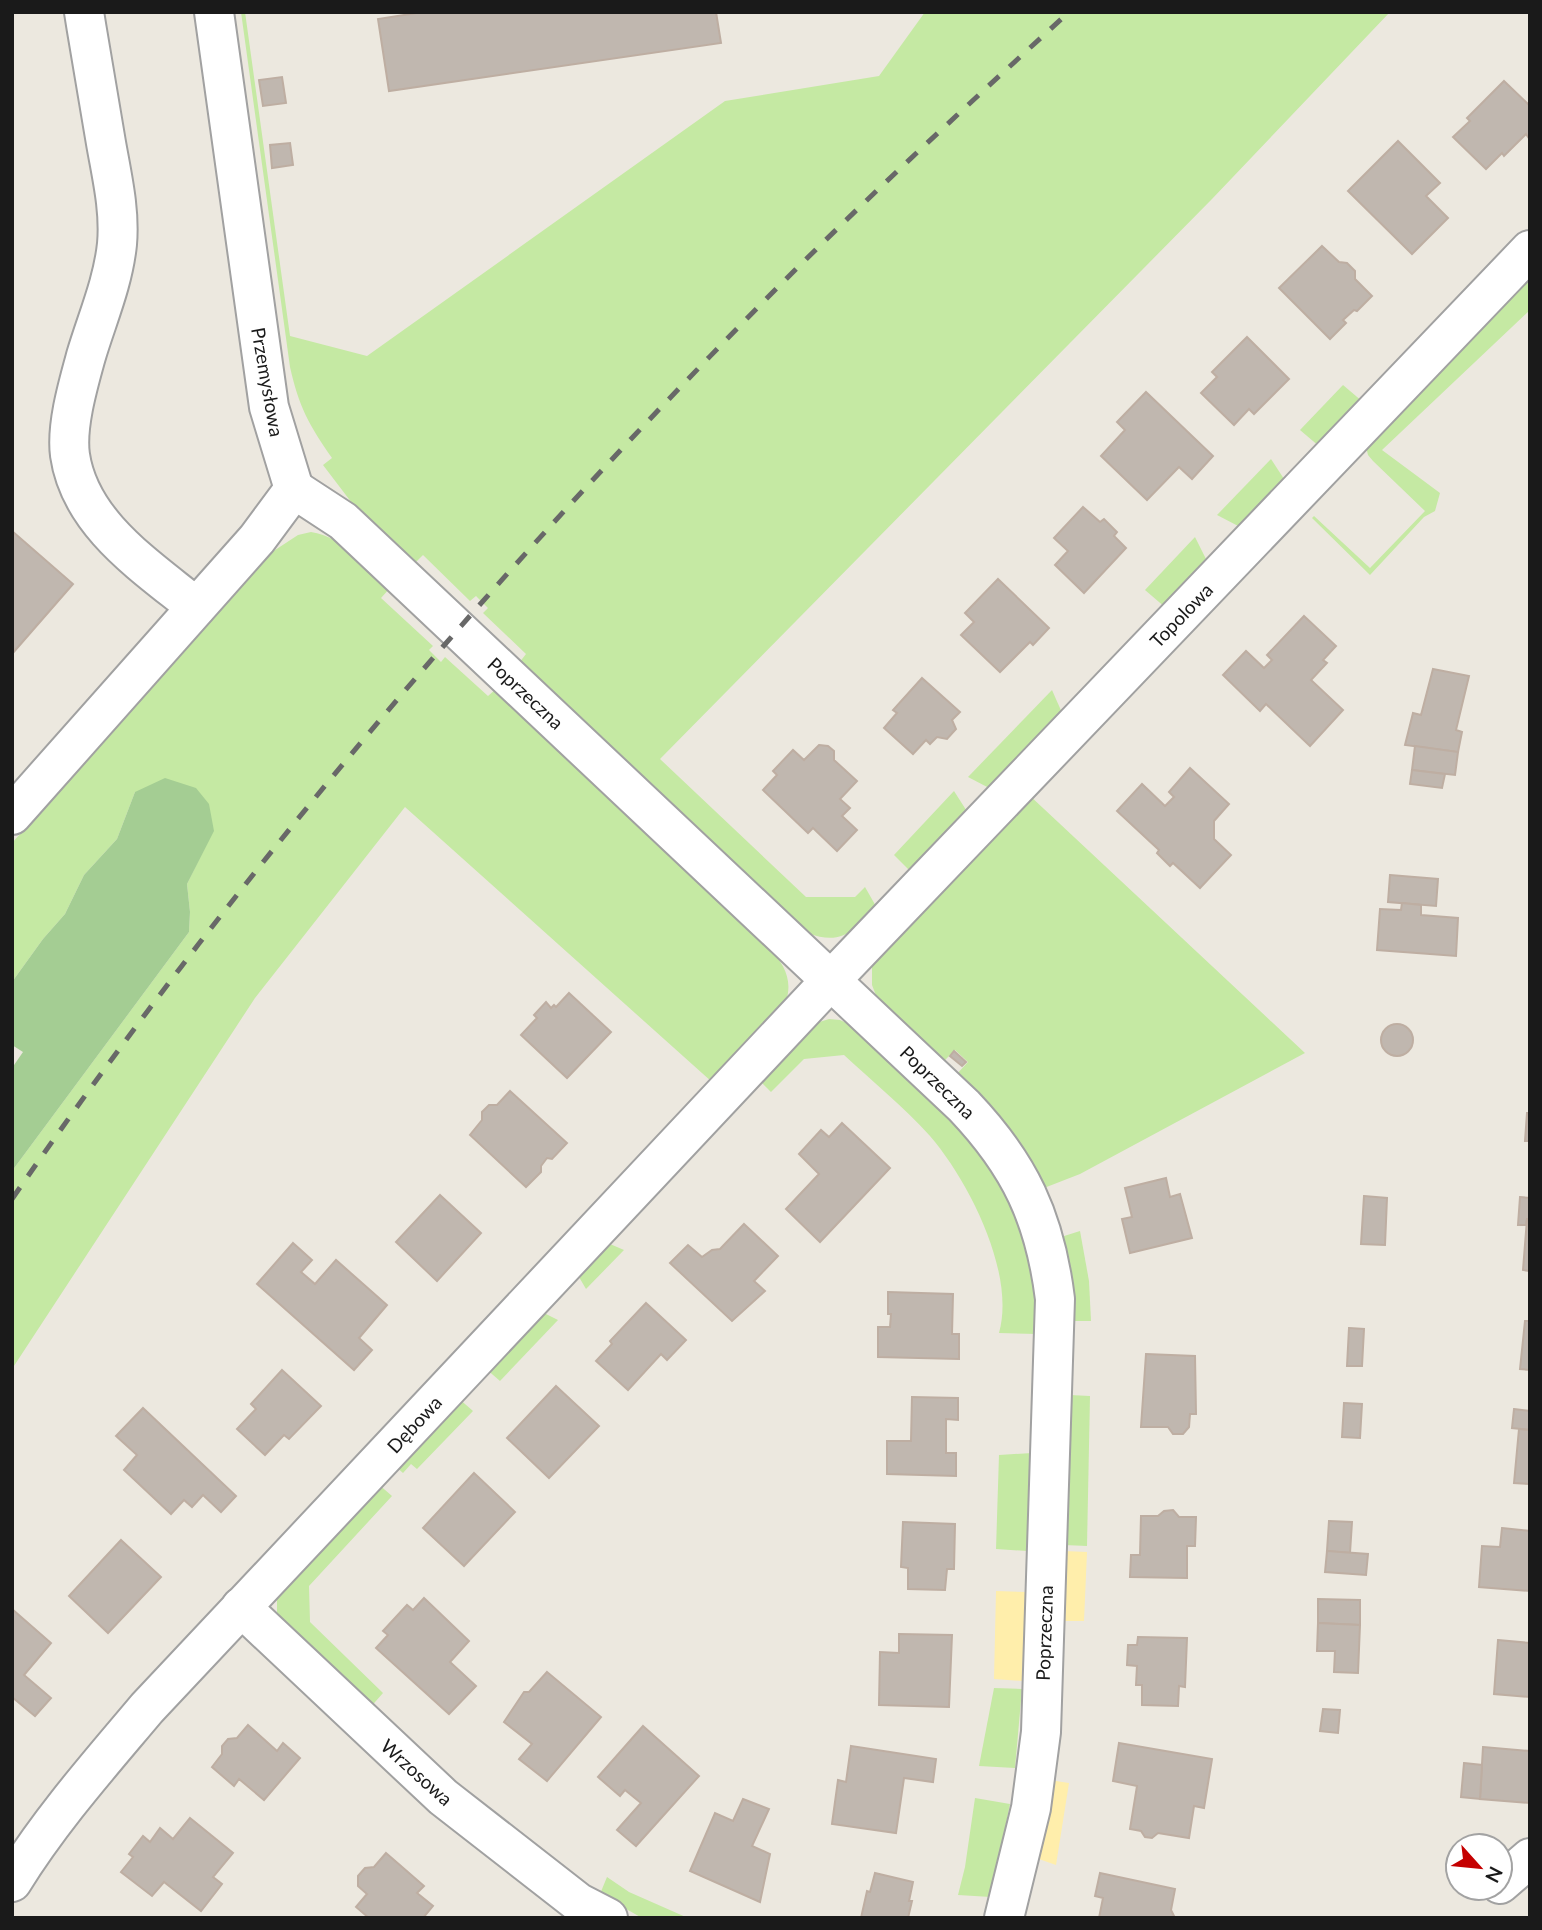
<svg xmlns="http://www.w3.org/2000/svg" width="1542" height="1930" font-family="Lato,sans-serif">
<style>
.grass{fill:#c5e9a3}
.forest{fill:#a4cd93}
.sand{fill:#ffeeab}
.building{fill:#c0b7af;stroke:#beaea2;stroke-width:2}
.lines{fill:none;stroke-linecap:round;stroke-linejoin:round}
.minor-casing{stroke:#a1a1a1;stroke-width:42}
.minor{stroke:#fff;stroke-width:38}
.rail{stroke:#686868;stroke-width:5;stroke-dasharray:14 14;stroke-linecap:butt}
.labels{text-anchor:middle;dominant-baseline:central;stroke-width:5;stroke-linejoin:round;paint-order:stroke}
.street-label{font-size:19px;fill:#1a1a1a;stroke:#fff}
</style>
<rect width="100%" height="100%" fill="#ece8df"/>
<g class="grass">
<path d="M241,12H245L290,336L367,356L725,101L879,76L925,12H1390L1212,199L660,759L806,897H855L865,887L877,908C854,931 841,946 808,933L519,663L526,654L483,613L488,608L476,596L470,601L423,555L415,563L358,511L323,465L332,458C309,425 299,407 290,367Z"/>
<polygon points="1530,271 1530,310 1382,450 1440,493 1435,511 1424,517 1370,575 1312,518 1314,516 1370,568 1425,511 1373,461 1368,455 1366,447"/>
<polygon points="1343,385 1363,402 1320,447 1300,430"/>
<polygon points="1271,459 1286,482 1242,528 1217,515"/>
<path d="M311,532C344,537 367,567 390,588L381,598L433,646L429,650L441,662L445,657L488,696L496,689L770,949C784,964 793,980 786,1001L712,1082L405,807L255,998L12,1369V1171L189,932L190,912L187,884L213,831L135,792L117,839L84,875L65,914L43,939L12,982V843L269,554L298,535Z"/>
<polygon points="1195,537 1208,563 1166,608 1145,590"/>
<polygon points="1052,690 1063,715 991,789 968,777"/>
<polygon points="954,791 968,813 911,872 894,855"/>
<polygon points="1028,794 1305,1053 1080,1174 1044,1188 956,1075 968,1062 955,1050 943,1062 877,998 872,985 872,965"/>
<path d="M829,1019L840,1020L851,1025C911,1081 984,1136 1016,1213C1032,1251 1036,1293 1037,1334L999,1333C1016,1273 968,1180 930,1136C904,1107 872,1081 844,1055L804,1059L771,1092L757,1078L810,1025Z"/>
<polygon points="1080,1231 1089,1281 1091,1321 1072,1321 1061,1237"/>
<polygon points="603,1241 624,1250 586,1289 579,1277"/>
<polygon points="538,1310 558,1320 500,1381 485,1368"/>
<polygon points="1070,1395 1090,1396 1087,1546 1064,1545"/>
<polygon points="457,1397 473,1411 417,1469 411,1464 403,1473 394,1465"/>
<polygon points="1032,1453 1028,1551 996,1549 999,1455"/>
<polygon points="377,1483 392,1496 309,1586 310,1622 383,1693 368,1710 277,1616 277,1598"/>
<polygon points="994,1688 1022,1689 1015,1768 979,1766"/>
<polygon points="975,1798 1010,1804 991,1897 958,1895 965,1867"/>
<polygon points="607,1877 629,1892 688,1918 642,1918 600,1894"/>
</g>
<polygon class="forest" points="165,778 196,788 209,804 214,831 187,884 190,912 189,932 12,1171 12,1068 23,1052 12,1045 12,982 43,939 65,914 84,875 117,839 135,792"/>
<g class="sand">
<polygon points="1064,1551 1087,1552 1084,1621 1061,1621"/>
<polygon points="996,1591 1027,1592 1023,1681 994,1679"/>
<polygon points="1049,1780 1069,1783 1056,1865 1036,1858"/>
</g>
<g class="building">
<polygon points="423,12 716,12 721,43 389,91 378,19"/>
<polygon points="282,77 286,103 263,106 259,80"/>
<polygon points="1504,81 1530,106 1530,135 1528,137 1526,134 1504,156 1502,153 1486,169 1453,137 1470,121 1467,118"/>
<polygon points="1398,141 1440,183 1426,196 1448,218 1412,254 1348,191"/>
<polygon points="290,143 293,165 272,168 270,145"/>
<polygon points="1322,246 1339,262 1347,263 1355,271 1355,279 1372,296 1357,311 1354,310 1343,320 1346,323 1330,339 1279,288"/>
<polygon points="1247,337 1289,379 1254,414 1249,409 1234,425 1201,393 1217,377 1212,372"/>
<polygon points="1146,392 1213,456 1192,479 1179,467 1147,500 1101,456 1125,430 1117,422"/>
<polygon points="1083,507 1100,522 1104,519 1117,532 1114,536 1126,548 1084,593 1055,565 1068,551 1054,538"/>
<polygon points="12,531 73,584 12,654"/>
<polygon points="998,579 1049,628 1033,645 1030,642 1000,672 961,635 974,622 965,613"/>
<polygon points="1304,616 1336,646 1323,660 1327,663 1311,680 1343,710 1310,746 1266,704 1260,711 1223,675 1246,651 1264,668 1272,660 1267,655"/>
<polygon points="1433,669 1469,676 1456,730 1462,732 1458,752 1405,745 1413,713 1421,715"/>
<polygon points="922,678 960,712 952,720 956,729 947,739 937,737 930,744 926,740 913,754 884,728 897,713 893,710"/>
<polygon points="819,745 828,746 834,751 834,760 857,781 840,799 850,808 842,816 857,830 837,851 813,828 808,833 763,790 777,775 773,771 793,750 804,760"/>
<polygon points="1415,746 1458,752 1455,775 1412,770"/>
<polygon points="1190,768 1229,804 1214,821 1214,839 1231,855 1200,888 1173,863 1170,866 1157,853 1159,850 1117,811 1142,784 1165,806 1174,797 1169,792"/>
<polygon points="1412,770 1445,774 1442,788 1410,784"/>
<polygon points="1390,875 1438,879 1436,906 1388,902"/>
<polygon points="1402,903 1421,905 1421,915 1458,918 1456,956 1377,950 1380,909 1401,910"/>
<polygon points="569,993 611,1032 567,1078 521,1035 537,1018 534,1015 546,1002 551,1008 554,1005 556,1007"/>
<circle cx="1397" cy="1040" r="16"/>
<polygon points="954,1051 966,1062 962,1066 950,1056"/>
<polygon points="510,1091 567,1143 552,1159 547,1158 541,1166 541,1172 526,1187 470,1135 482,1120 482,1112 489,1105 497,1105"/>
<polygon points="1527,1113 1530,1113 1530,1141 1525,1141"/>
<polygon points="842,1123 890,1168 820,1242 786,1209 819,1174 799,1154 821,1130 829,1137"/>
<polygon points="1166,1178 1170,1197 1180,1194 1192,1238 1130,1253 1122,1219 1132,1217 1125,1188"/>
<polygon points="440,1195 481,1233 437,1281 396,1242"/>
<polygon points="1364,1196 1387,1198 1385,1245 1361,1244"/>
<polygon points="1520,1197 1530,1198 1530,1219 1527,1219 1526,1225 1518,1225"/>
<polygon points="1527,1219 1530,1219 1530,1271 1523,1270"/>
<polygon points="744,1224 778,1256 754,1281 765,1291 732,1321 670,1263 688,1245 702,1257 712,1250 720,1249"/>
<polygon points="293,1243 312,1260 301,1272 315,1284 336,1260 387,1305 359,1338 372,1350 354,1370 257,1284"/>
<polygon points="888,1292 953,1294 952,1334 959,1334 959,1359 878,1357 878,1327 890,1327 891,1314 888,1314"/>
<polygon points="646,1303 686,1340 667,1360 661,1354 628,1390 596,1361 612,1344 610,1341"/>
<polygon points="1525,1321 1530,1321 1530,1370 1520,1369"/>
<polygon points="1349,1328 1364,1329 1362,1366 1347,1366"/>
<polygon points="1146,1354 1195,1356 1196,1414 1190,1414 1189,1427 1183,1434 1173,1434 1168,1427 1141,1427"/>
<polygon points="282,1370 321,1406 289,1439 284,1435 265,1455 237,1429 256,1409 251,1404"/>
<polygon points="556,1386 599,1426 549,1478 507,1438"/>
<polygon points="912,1397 958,1398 958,1420 946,1419 946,1453 956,1453 956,1476 887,1474 887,1441 911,1441"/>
<polygon points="1344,1403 1362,1404 1360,1438 1342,1437"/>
<polygon points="143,1408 236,1496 221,1512 203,1495 192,1507 184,1500 171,1514 124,1470 137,1455 116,1436"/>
<polygon points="1514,1409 1530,1411 1530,1430 1512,1428"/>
<polygon points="1519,1429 1530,1430 1530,1484 1514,1483"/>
<polygon points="474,1473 515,1512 464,1566 423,1528"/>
<polygon points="1173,1510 1179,1517 1196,1517 1195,1546 1187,1546 1187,1578 1130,1577 1131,1555 1140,1555 1141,1516 1158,1516 1164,1511"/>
<polygon points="1329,1521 1352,1522 1350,1553 1327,1551"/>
<polygon points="903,1522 955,1524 954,1569 947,1569 945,1590 908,1589 908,1568 901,1567"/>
<polygon points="1502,1528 1530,1531 1530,1591 1479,1587 1482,1546 1500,1547"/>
<polygon points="121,1540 161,1577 108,1633 69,1596"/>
<polygon points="1327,1551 1368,1554 1366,1575 1325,1572"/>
<polygon points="424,1598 469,1641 450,1662 476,1686 449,1714 376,1648 388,1635 383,1631 407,1605 413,1610"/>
<polygon points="1318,1599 1360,1600 1360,1625 1318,1623"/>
<polygon points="12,1609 51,1643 24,1675 51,1698 35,1716 12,1697"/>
<polygon points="1318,1623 1360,1625 1358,1673 1334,1672 1335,1651 1317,1651"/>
<polygon points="899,1634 952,1635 949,1707 879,1705 880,1652 899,1653"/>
<polygon points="1138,1637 1187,1638 1185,1687 1179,1686 1178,1706 1142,1705 1142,1685 1136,1685 1137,1666 1127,1665 1128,1645 1137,1645"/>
<polygon points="1498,1640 1530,1643 1530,1697 1494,1694"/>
<polygon points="547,1672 601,1717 547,1781 519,1759 532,1744 504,1722 524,1692 529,1692"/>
<polygon points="1323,1709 1340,1710 1338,1733 1320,1731"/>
<polygon points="248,1725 277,1751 283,1743 300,1758 264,1800 239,1779 234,1786 212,1767 222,1754 222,1746 228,1739 237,1738"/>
<polygon points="643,1726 699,1776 636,1846 617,1830 641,1803 625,1790 620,1796 598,1777"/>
<polygon points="1119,1743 1212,1759 1204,1808 1194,1806 1189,1838 1158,1833 1152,1838 1145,1837 1141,1831 1130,1829 1137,1786 1113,1781"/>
<polygon points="851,1746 936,1759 933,1782 904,1778 896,1833 832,1824 838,1780 846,1782"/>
<polygon points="1483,1747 1530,1751 1530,1803 1480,1799"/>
<polygon points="1464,1763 1482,1765 1480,1799 1461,1797"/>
<polygon points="743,1799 769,1809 752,1846 770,1854 760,1902 690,1871 715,1813 733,1821"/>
<polygon points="190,1818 233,1853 213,1877 222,1884 201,1911 164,1882 152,1896 121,1872 133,1857 129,1854 143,1836 150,1842 160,1828 173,1839"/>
<polygon points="386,1853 424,1886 417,1893 433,1906 423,1918 369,1918 356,1907 367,1894 358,1886 358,1876 365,1868 374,1867"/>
<polygon points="875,1873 913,1882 909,1901 912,1901 908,1918 861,1918 867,1891 870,1892"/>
<polygon points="1100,1873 1175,1889 1171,1910 1175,1918 1099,1918 1103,1898 1095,1896"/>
</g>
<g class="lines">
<g class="minor-casing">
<g id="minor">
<path d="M84,12C91,56 99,100 106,143C112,177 120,210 117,244C113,283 97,319 86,356C78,385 66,426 70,455C80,524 146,566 196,607"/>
<polyline points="214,12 269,407 294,489"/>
<path d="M294,489L343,521L964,1106C1020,1165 1045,1218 1055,1299L1041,1732L1031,1808L1004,1918"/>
<polyline points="12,815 257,539 294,489"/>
<polyline points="241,1607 443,1797 579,1903 608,1918"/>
<path d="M12,1882C51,1819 100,1764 147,1708L832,979L1530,250"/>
<polyline points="1500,1884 1530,1858"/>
</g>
</g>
<use href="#minor" class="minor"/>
<path class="rail" d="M12,1199C223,894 463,610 722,344C833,229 951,120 1069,12"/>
</g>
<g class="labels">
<g class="street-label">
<text transform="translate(268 382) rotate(80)">Przemysłowa</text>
<text transform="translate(1181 615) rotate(-46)">Topolowa</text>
<text transform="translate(526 693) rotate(43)">Poprzeczna</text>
<text transform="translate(938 1082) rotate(44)">Poprzeczna</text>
<text transform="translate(414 1424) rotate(-47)">Dębowa</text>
<text transform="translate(1044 1633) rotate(-88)">Poprzeczna</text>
<text transform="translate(417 1772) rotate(42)">Wrzosowa</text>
</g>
</g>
<rect width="1542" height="1930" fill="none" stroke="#1a1a1a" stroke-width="28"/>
<g transform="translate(1479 1867) rotate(117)"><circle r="33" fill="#ffffff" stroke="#a3a3a3" stroke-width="2"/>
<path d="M0-5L12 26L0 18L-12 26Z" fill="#c50000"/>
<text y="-10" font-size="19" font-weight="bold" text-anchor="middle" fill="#1a1a1a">N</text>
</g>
</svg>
